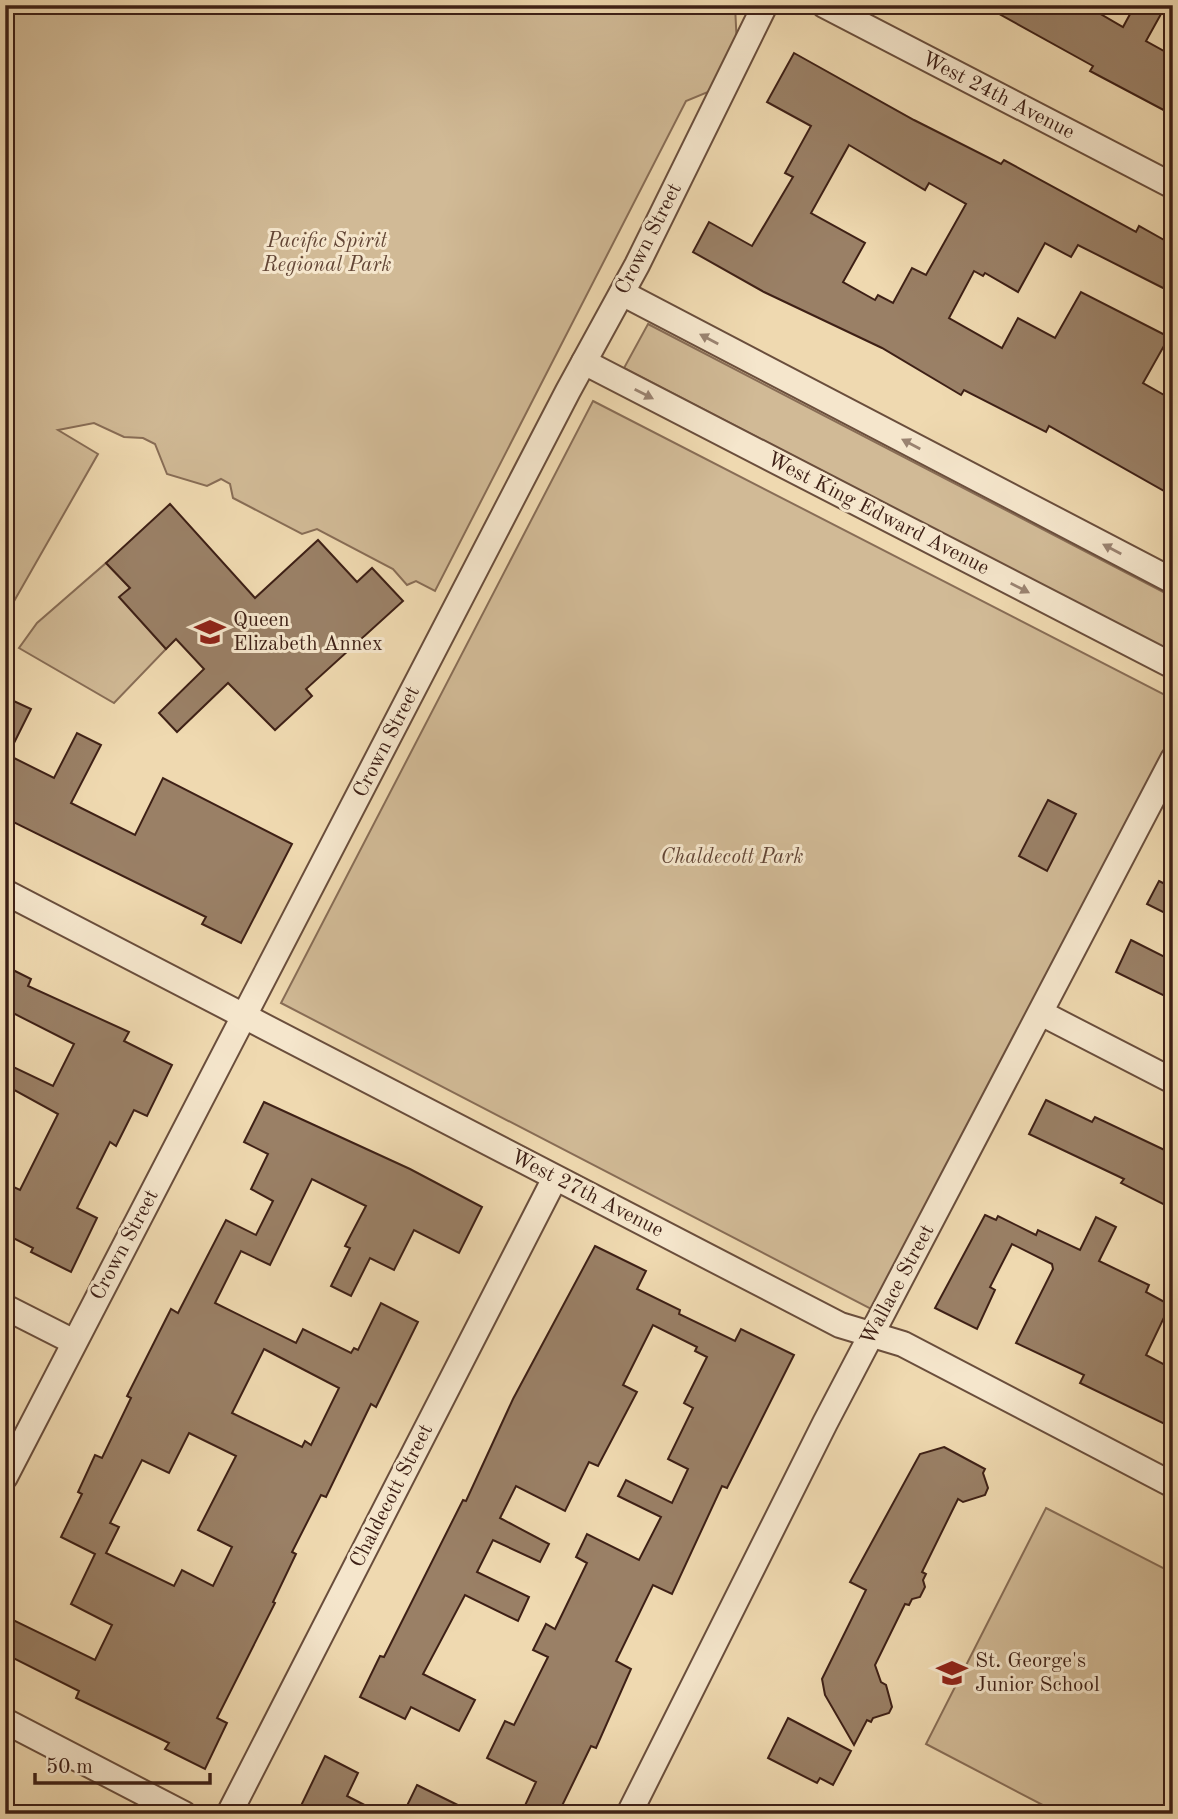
<svg xmlns="http://www.w3.org/2000/svg" width="1178" height="1819" font-family="'Old Standard TT',serif">
<style>
.green{fill:#d1ba96;stroke:#886d56;stroke-width:2}
.building{fill:#9a8066;stroke:#3e2016;stroke-width:2;fill-rule:evenodd}
.lines{fill:none;stroke-linecap:round;stroke-linejoin:round}
.street-casing{stroke:#6a4e3c;stroke-width:28}
.street{stroke:#f5e6cc;stroke-width:24}
.oneway{fill:#9a8371}
.labels{text-anchor:middle;dominant-baseline:central;stroke-width:6;stroke-linejoin:round;paint-order:stroke}
.street-label{font-size:21px;fill:#3e2016;stroke:#f5e6cc}
.park-label{font-size:21px;font-style:italic;fill:#634636;stroke:#f5e6cc}
.poi-label{font-size:21px;fill:#3e2016;stroke:#f5e6cc;text-anchor:start}
</style>
<rect width="100%" height="100%" fill="#efd9b0"/>
<filter id="stains"><feTurbulence type="fractalNoise" baseFrequency=".00286" numOctaves="4"/><feColorMatrix values="0 0 0 0 .2 0 0 0 0 .09 0 0 0 0 .02 0 0 0 .5 -.17"/></filter>
<radialGradient id="worn" r=".72"><stop offset=".6" stop-color="#630" stop-opacity="0"/><stop offset="1" stop-color="#630" stop-opacity=".3"/></radialGradient>
<g class="green">
<polygon points="5,5 735,5 737,47 708,92 686,101 435,591 416,581 407,585 393,569 317,529 302,534 233,498 230,484 221,479 207,486 167,474 155,444 143,438 124,437 94,423 58,430 98,454 5,617"/>
<polygon points="648,324 1173,597 1173,653 624,368"/>
<polygon points="593,401 1173,699 1173,732 873,1310 281,1003"/>
<polygon points="106,563 130,588 120,597 166,649 114,703 19,648 37,623"/>
<polygon points="1046,1508 1173,1573 1173,1814 1060,1814 926,1744"/>
</g>
<g class="building">
<polygon points="983,5 1085,5 1123,27 1135,5 1166,5 1146,41 1173,56 1173,115 1090,71 1093,66"/>
<path d="M794,53L914,120L1001,164L1004,160L1136,232L1139,226L1173,245V293L1078,245L1071,257L1045,243L1018,292L985,273L983,276L974,271L949,318L1002,348L1018,318L1055,338L1081,292L1169,337L1143,383L1173,400V496L1049,426L1046,432L964,390L961,395L882,348L764,292L693,252L709,222L752,246L793,177L785,173L811,126L767,102ZM849,145L925,190L929,183L966,204L926,275L912,268L893,303L878,295L875,300L843,282L865,243L811,213Z"/>
<polygon points="170,504 255,598 318,540 357,582 372,568 403,601 306,689 312,696 275,730 228,683 177,732 159,713 204,669 176,639 166,649 119,597 130,588 106,563"/>
<polygon points="5,697 31,709 8,755 54,778 77,733 101,745 71,803 135,835 163,778 292,844 241,943 202,924 206,917 5,818"/>
<polygon points="1048,800 1076,814 1047,871 1019,856"/>
<polygon points="1159,881 1173,888 1173,917 1147,904"/>
<polygon points="1131,940 1173,961 1173,1000 1116,972"/>
<polygon points="5,966 31,979 28,986 129,1032 124,1041 172,1065 147,1116 134,1110 116,1146 110,1142 77,1208 97,1218 71,1272 31,1252 33,1248 5,1234 5,1183 20,1190 58,1114 5,1085 5,1063 53,1086 74,1044 5,1009"/>
<polygon points="1046,1100 1092,1122 1095,1117 1173,1154 1173,1209 1121,1183 1124,1179 1029,1134"/>
<path d="M264,1102L410,1169L482,1207L459,1253L414,1230L394,1270L370,1258L351,1296L331,1286L350,1248L345,1246L366,1206L312,1179L270,1265L241,1251L215,1303L296,1343L303,1329L351,1353L354,1348L358,1350L381,1303L418,1322L376,1407L371,1404L326,1497L321,1495L292,1552L296,1554L273,1602L275,1603L217,1718L227,1723L205,1769L165,1749L169,1743L76,1698L79,1691L5,1654V1616L95,1660L112,1625L71,1604L95,1554L61,1537L82,1494L78,1492L95,1455L102,1458L131,1398L127,1396L171,1309L178,1313L226,1220L256,1235L273,1201L251,1189L268,1154L244,1142ZM264,1349L339,1388L311,1445L305,1441L302,1447L232,1413ZM189,1433L236,1456L198,1530L232,1547L213,1586L182,1570L174,1586L106,1553L119,1527L110,1523L142,1460L169,1473Z"/>
<polygon points="985,1215 996,1220 998,1216 1036,1235 1038,1230 1080,1250 1096,1217 1116,1227 1099,1261 1149,1285 1146,1292 1170,1305 1146,1355 1173,1369 1173,1428 1080,1383 1084,1375 1016,1343 1053,1269 1052,1264 1012,1244 990,1287 995,1290 977,1329 935,1308"/>
<polygon points="595,1246 646,1271 637,1289 680,1310 679,1314 735,1341 741,1329 794,1355 727,1488 722,1486 672,1594 653,1585 616,1661 631,1669 596,1748 591,1746 558,1814 521,1814 536,1782 487,1758 505,1721 514,1725 548,1657 533,1650 546,1624 555,1629 587,1563 576,1557 587,1534 639,1560 661,1517 618,1496 626,1480 672,1503 688,1469 668,1459 693,1408 684,1403 707,1357 695,1351 697,1347 653,1325 623,1385 637,1392 598,1466 589,1462 565,1511 516,1486 500,1518 549,1544 540,1562 493,1540 477,1572 529,1597 518,1621 465,1595 423,1674 475,1700 459,1731 411,1707 405,1719 360,1697 380,1656 384,1657 463,1500 466,1501 513,1399"/>
<polygon points="944,1447 985,1469 983,1473 988,1488 985,1495 963,1502 958,1499 922,1572 926,1574 923,1580 925,1587 920,1597 912,1599 909,1605 905,1604 875,1665 881,1682 886,1685 892,1707 889,1713 873,1718 871,1722 867,1720 854,1745 825,1695 822,1679 866,1590 850,1582 920,1454"/>
<polygon points="788,1718 851,1751 833,1785 820,1778 817,1783 768,1758"/>
<polygon points="325,1756 358,1773 347,1796 382,1814 297,1814"/>
<polygon points="417,1785 476,1814 403,1814"/>
</g>
<g class="lines">
<g class="street-casing">
<g id="street">
<polyline points="824,5 1173,186"/>
<polyline points="622,293 1173,581"/>
<polyline points="584,362 1173,666"/>
<polyline points="5,892 840,1325 903,1344 1173,1485"/>
<polyline points="1041,1013 1173,1081"/>
<polyline points="5,1307 74,1342"/>
<polyline points="5,1477 568,391 637,265 765,5"/>
<polyline points="5,1721 184,1814"/>
<polyline points="229,1814 555,1178"/>
<polyline points="629,1814 825,1423 1173,759"/>
</g>
</g>
<use href="#street" class="street"/>
</g>
<defs><path id="oneway-solid" d="M-6-.8H1V-3.2L6.5 0L1 3.2V.8H-6Z" transform="scale(1.75)"/></defs>
<g class="oneway">
<use href="#oneway-solid" transform="translate(709 339) rotate(-152)"/>
<use href="#oneway-solid" transform="translate(644 394) rotate(27)"/>
<use href="#oneway-solid" transform="translate(911 444) rotate(-152)"/>
<use href="#oneway-solid" transform="translate(1112 549) rotate(-152)"/>
<use href="#oneway-solid" transform="translate(1020 588) rotate(27)"/>
</g>
<defs>
<g id="school-bare" transform="scale(2.415)"><path d="M0-5L7-2L0 1L-7-2ZM-4 1L0 2.5L4 1V4Q0 6-4 4Z" fill="#8f2418" stroke="#f5e6cc" stroke-width="2.5" paint-order="stroke"/></g>
</defs>
<g fill-rule="evenodd">
<use href="#school-bare" x="210" y="632"/>
<use href="#school-bare" x="952" y="1673"/>
</g>
<g class="labels">
<g class="street-label">
<text transform="translate(998 96) rotate(27)">West 24th Avenue</text>
<text transform="translate(649 239) rotate(-63)">Crown Street</text>
<text transform="translate(878 514) rotate(27)">West King Edward Avenue</text>
<text transform="translate(387 742) rotate(-63)">Crown Street</text>
<text transform="translate(587 1194) rotate(27)">West 27th Avenue</text>
<text transform="translate(125 1245) rotate(-62)">Crown Street</text>
<text transform="translate(898 1285) rotate(-62)">Wallace Street</text>
<text transform="translate(392 1496) rotate(-63)">Chaldecott Street</text>
</g>
<g class="park-label">
<text x="327" y="241">Pacific Spirit<tspan x="327" dy="24">Regional Park</tspan></text>
<text x="732" y="857">Chaldecott Park</text>
</g>
<g class="poi-label">
<text x="233" y="620">Queen<tspan x="233" dy="24">Elizabeth Annex</tspan></text>
<text x="975" y="1661">St. George's<tspan x="975" dy="24">Junior School</tspan></text>
</g>
</g>
<rect width="1178" height="1819" fill="none" stroke="#efd9b0" stroke-width="28"/>
<rect x="7" y="7" width="1164" height="1805" fill="none" stroke="#3e2016" stroke-width="3.5"/>
<rect x="14" y="14" width="1150" height="1791" fill="none" stroke="#3e2016" stroke-width="2"/>
<path d="M35 1773v10h175v-10" fill="none" stroke="#3e2016" stroke-width="3.5"/>
<text x="46" y="1773" font-size="21" fill="#3e2016" stroke="#f5e6cc" stroke-width="5" paint-order="stroke">50 m</text>
<rect width="100%" height="100%" filter="url(#stains)"/>
<rect width="100%" height="100%" fill="url(#worn)"/>
</svg>
